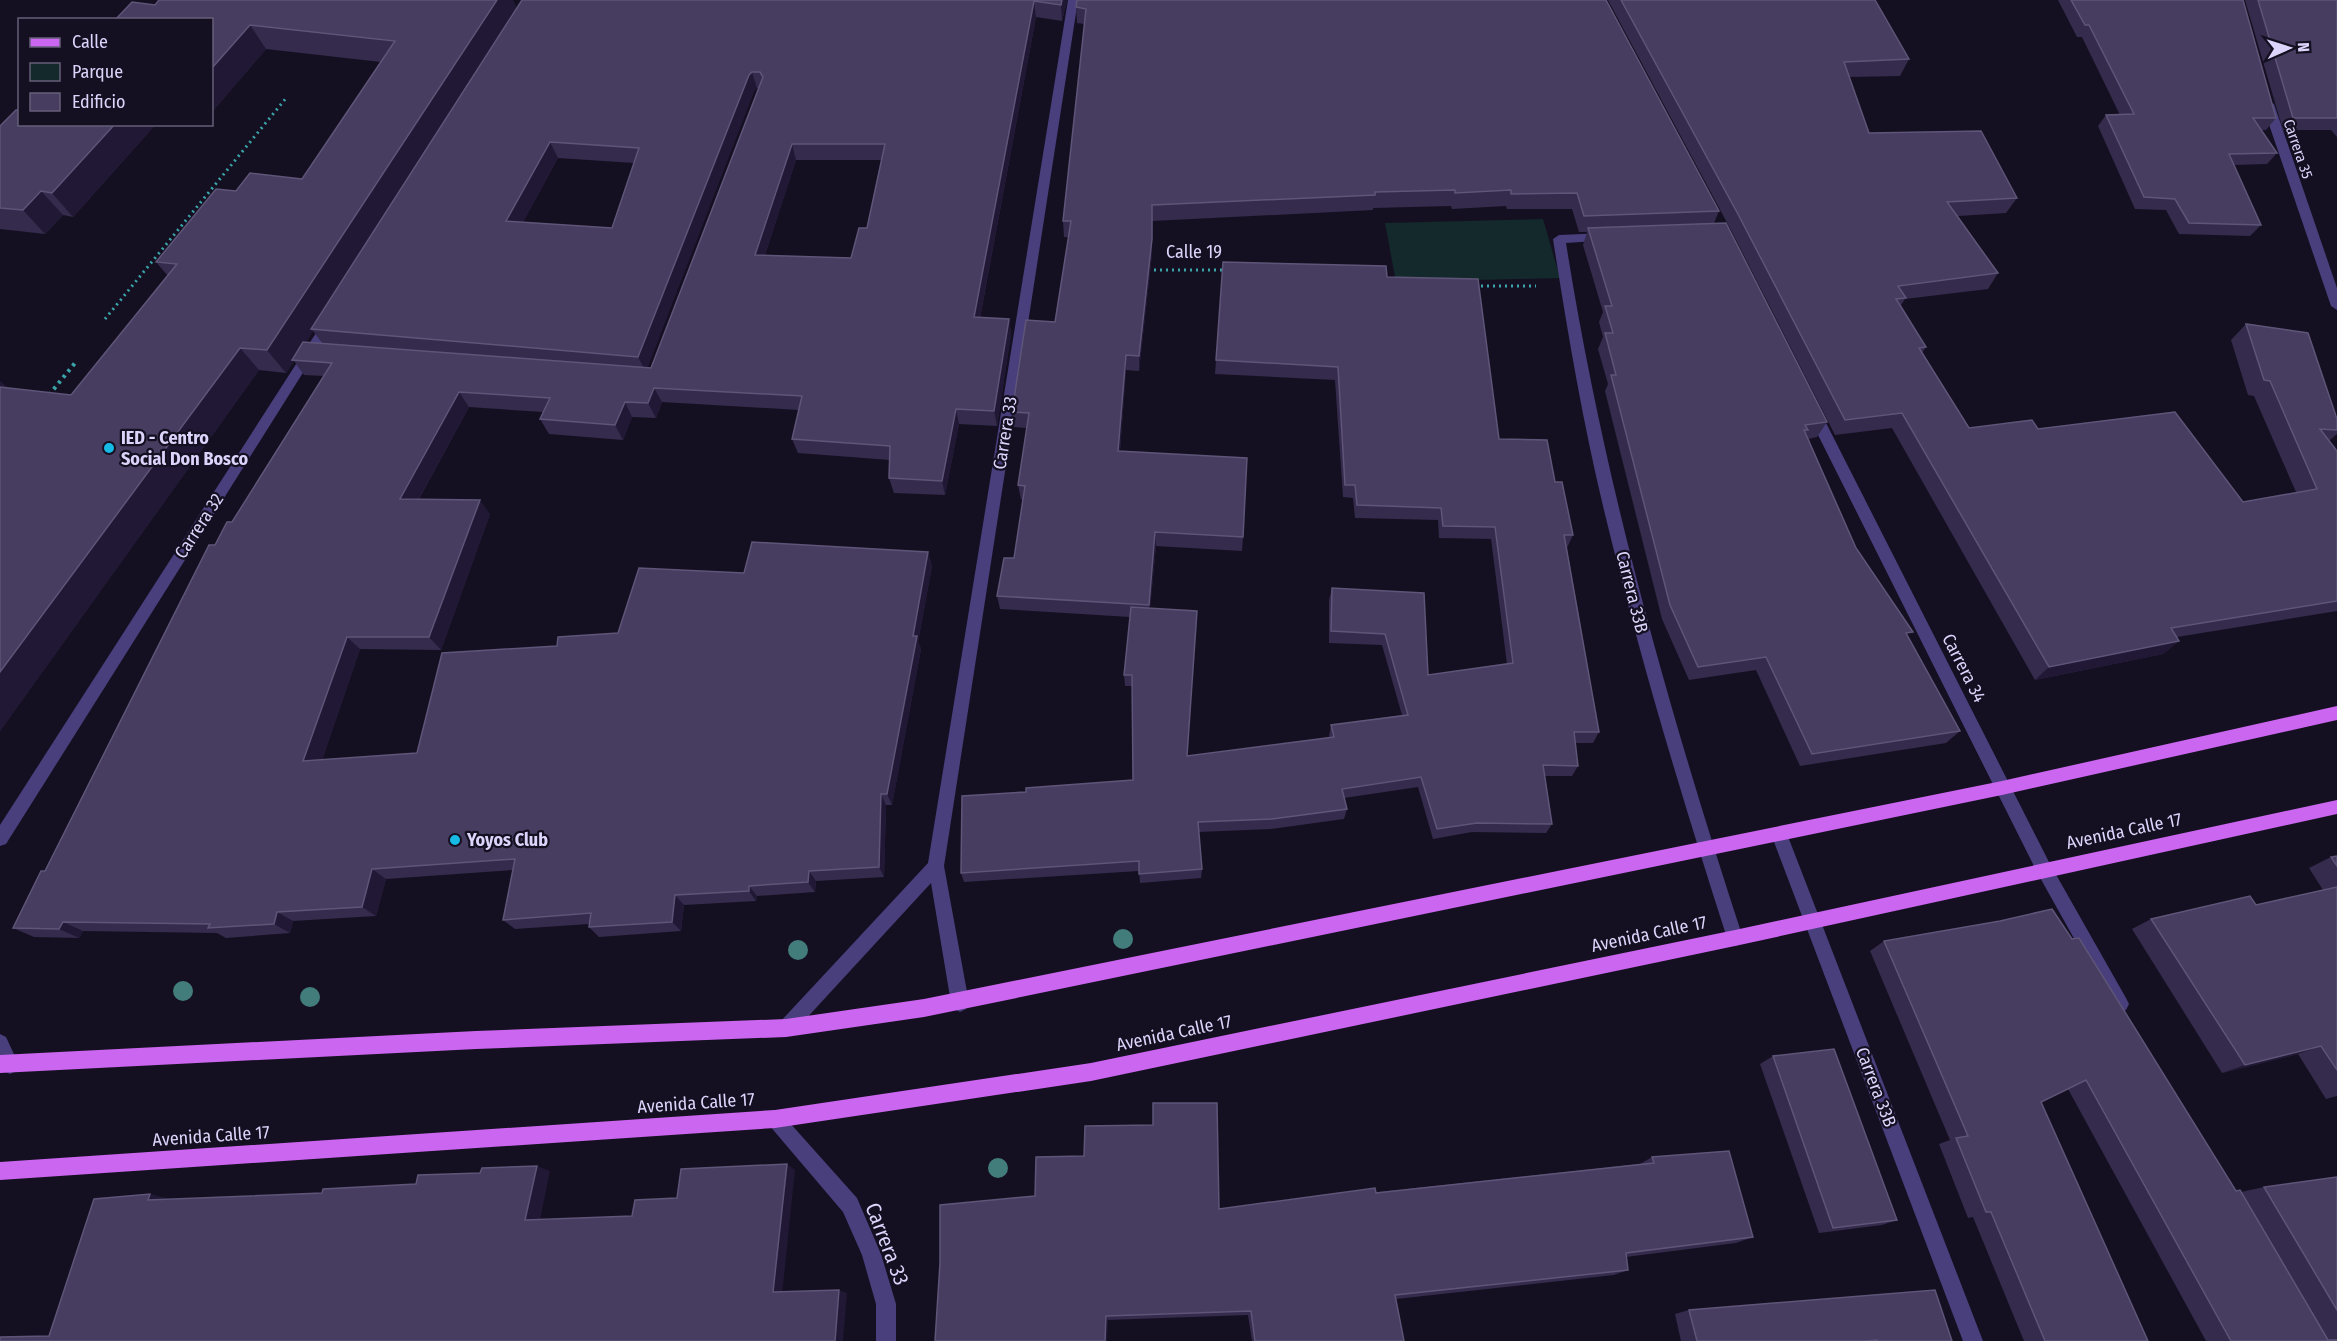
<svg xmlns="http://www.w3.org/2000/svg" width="2337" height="1341" font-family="'Fira Sans Condensed',sans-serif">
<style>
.green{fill:#13292b}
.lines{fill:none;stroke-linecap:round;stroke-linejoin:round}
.path-far1{stroke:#3aa4a9;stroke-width:3;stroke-dasharray:2 4;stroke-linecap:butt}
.path{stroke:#3aa4a9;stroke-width:4;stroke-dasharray:3 4.5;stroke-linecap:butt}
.minor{fill:#483f7c;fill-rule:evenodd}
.major{fill:#cb66f0;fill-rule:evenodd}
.tree{fill:#427c7b}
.wall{fill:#352b4d;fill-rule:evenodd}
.shaded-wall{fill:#201834}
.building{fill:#473d60;stroke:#5e5578;stroke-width:1.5;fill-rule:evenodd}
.poi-dot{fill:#16bae5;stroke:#151021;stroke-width:2}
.labels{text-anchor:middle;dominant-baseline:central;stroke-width:4.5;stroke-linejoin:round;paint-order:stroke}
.far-street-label{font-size:15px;fill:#ddd4fb;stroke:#151021}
.street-label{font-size:18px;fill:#ddd4fb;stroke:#151021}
.poi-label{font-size:18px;font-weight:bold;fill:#ddd4fb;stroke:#151021;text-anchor:start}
.near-street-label{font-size:21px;fill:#ddd4fb;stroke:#151021}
</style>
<rect width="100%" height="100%" fill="#151021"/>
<polygon class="green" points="1543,219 1560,278 1396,282 1385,223"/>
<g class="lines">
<g class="path-far1">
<polyline points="1148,270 1225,270"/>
<polyline points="1475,286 1536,286"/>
<polyline points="105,319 287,97"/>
</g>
<polyline class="path" points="49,395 75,363"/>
<g class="minor">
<polygon points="1068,0 1078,0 944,866 969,1003 966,1009 960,1012 954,1009 951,1003 931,883 792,1034 786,1037 780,1034 777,1028 780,1022 928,863"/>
<polygon points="2268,101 2274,104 2337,288 2337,310 2331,306 2262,104"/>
<path d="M1606,233L1612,237L1610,240L1566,243C1604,483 1668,708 1743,938L1741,944L1735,946L1729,944L1727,938C1681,795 1638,652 1603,506C1582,418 1567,329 1553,239L1559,235Z"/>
<polygon points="329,317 333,319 333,325 6,844 0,846 0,825 325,319"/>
<polygon points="1814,408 1821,413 2050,864 2126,998 2129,1004 2126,1010 2120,1013 2114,1010 2038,874 1807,413"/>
<polygon points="1779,827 1785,829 1787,834 1983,1341 1963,1341 1771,834 1773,829"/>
<polygon points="0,1034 6,1037 19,1065 16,1071 10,1074 4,1071 0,1063"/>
<polygon points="775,1110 781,1113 857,1198 881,1254 896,1304 896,1341 876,1341 876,1304 862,1255 843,1212 769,1125 766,1119 769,1113"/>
</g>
<g class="major">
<polygon points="2337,706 2337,720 2002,795 924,1017 786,1037 476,1049 0,1073 0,1055 476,1031 786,1019 924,999 2002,781"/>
<polygon points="2337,800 2337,814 1735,946 1091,1081 775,1128 0,1180 0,1162 775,1110 1091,1063 1735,930"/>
</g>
</g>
<g class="tree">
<circle cx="1123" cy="939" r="10"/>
<circle cx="798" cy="950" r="10"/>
<circle cx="183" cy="991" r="10"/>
<circle cx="310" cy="997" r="10"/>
<circle cx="998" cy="1168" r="10"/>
</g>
<g class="wall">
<path d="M1067,0L1062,21L1036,17L980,318L1009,319L1011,334L997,426L959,424L945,495L894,493L889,478L890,460L798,453L792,439L799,410L662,402L656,418L632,417L623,440L549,434L540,419L543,412L469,407L419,499L490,514L441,650L360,649L322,760L417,753L557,646L618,633L744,573L928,552L932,566L918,642L921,649L892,805H886L884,877L816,881L815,892L757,896L756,901L684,905L681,931L599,937L589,927V924L515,929L503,920L513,870L386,879L376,916L293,921L290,933L226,938L217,933L83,931L79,938L34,937L13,928L45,871L215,545L232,522L324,376L304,375L294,361L286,373L259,370L0,731V381L7,388L71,395L168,276L156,262L236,191L302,179L381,62L266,49L212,112V20L155,5L517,8ZM757,88H759L651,368H647L754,91ZM558,158L634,163L612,228L523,222ZM796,160H881L867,228L851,258L765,255ZM313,331L323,344L306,342Z"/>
<polygon points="1077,0 1719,211 1714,223 1827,422 1817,437 1808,439 1856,548 1908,637 1960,731 1946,743 1800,766 1756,670 1689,680 1662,619 1605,391 1608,384 1598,349 1603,337 1599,322 1603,312 1583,245 1587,232 1579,232 1572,209 1507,209 1506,206 1452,209 1451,206 1373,208 1373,210 1152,221 1152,254 1139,371 1126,370 1120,451 1243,537 1242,551 1156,546 1150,608 1188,756 1330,738 1329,736 1331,725 1402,715 1382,645 1329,643 1329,600 1332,588 1424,593 1428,675 1507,664 1491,539 1439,538 1438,520 1355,518 1353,498 1343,497 1335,380 1215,374 1216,360 1387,277 1499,439 1555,482 1573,535 1567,548 1599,732 1593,743 1575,743 1578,766 1572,776 1545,776 1552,824 1546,833 1472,832 1433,839 1418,787 1344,798 1347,809 1344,819 1271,829 1198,832 1202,869 1201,878 1140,883 1139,871 964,882 961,873 1026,792 1133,780 1132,686 1125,686 1124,675 1130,617 1000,609 997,596 1014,558 1023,500 1021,499 1018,485 1027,428 1014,427 1012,412 1055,322 1069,237 1064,237 1063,221 1085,24 1077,23 1076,7"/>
<polygon points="1608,0 1875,0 1909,59 1900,76 1849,77 1869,133 2017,198 2006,213 1958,216 1998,273 1988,289 1905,299 1901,305 1926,347 1922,353 1969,428 2038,429 2243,502 2296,492 2254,396 2248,395 2231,340 2246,324 2337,419 2337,434 2329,441 2337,451 2337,611 2177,637 2179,641 2163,654 2035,680 1892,428 1835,435 1732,232"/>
<polygon points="2058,0 2243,0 2276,118 2266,130 2261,130 2277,153 2267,164 2234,165 2261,225 2250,236 2179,234 2166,210 2135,209 2098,126 2106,115 2120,115 2082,37 2077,37"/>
<polygon points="2245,0 2337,0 2337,137 2331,130 2283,130"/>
<polygon points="20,124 156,124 73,217 63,215 45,234 0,229 0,126"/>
<polygon points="2337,856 2337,1096 2326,1099 2298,1054 2222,1073 2132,929 2151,919 2256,905 2323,890 2309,868 2331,857"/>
<polygon points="2000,921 2236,1191 2241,1192 2264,1187 2337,1177 2337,1341 2206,1341 2068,1089 2041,1102 2148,1341 2024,1341 1973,1217 1968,1218 1939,1144 1950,1140 1870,951 1884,941"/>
<polygon points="1773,1056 1897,1220 1882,1225 1819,1233 1760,1064"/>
<polygon points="1652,1157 1753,1237 1736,1243 1626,1257 1628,1270 1614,1275 1396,1299 1404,1341 1252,1341 1248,1315 1108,1320 935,1341 1219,1209 1640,1164"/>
<polygon points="1689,1310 1952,1341 1681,1341 1675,1314"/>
</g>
<g class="shaded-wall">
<polygon points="497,0 513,0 518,10 311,329 313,331 295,360 292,360 294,361 286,373 267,350"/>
<polygon points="1062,0 1067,0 1062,21 1061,5"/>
<polygon points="1034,1 1036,17 977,333 974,317"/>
<polygon points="250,25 266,49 212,112 212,68"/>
<polygon points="752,72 757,88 754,91 646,372 638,357 749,75"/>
<polygon points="115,124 156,124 73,217 52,193"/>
<polygon points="550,142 558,158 515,236 506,221"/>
<polygon points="792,144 796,160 760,270 755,255"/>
<polygon points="41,191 63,215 45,234 23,210"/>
<polygon points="1152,205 1152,254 1139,371 1139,356"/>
<polygon points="1009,319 1011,334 997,426 994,411"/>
<polygon points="240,348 259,370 0,731 0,672"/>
<polygon points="1126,355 1126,370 1119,465 1118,451"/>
<polygon points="0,381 15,394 0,403"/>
<polygon points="654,388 662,402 656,418 648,403"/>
<polygon points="459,392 469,407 411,513 400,499"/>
<polygon points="625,402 632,417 623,440 615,425"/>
<polygon points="956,409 959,424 945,495 942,481"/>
<polygon points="480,500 490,514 441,650 429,637"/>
<polygon points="1155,532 1156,546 1149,618 1149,605"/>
<polygon points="928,552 932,566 918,642 921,649 892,805 887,794 913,636"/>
<polygon points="347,637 360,649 318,772 303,761"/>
<polygon points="2179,641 2163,654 2035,680 2049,667"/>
<polygon points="881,794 886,805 884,877 879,867"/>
<polygon points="372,869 386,879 376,916 362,907"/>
<polygon points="809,871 816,881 815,892 808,882"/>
<polygon points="749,886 757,896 756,901 749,891"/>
<polygon points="675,895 684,905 681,931 672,922"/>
<polygon points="277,912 293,921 290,933 274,924"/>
<polygon points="63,922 83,931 79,938 59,929"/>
<polygon points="2321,1046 2298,1054 2222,1073 2245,1065"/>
<polygon points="787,1164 795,1170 782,1295 773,1292"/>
<polygon points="537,1166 550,1171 539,1225 525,1220"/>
<polygon points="150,1194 171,1199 148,1200"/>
<polygon points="839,1290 847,1293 843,1341 835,1341"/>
<polygon points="1106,1316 1108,1320 1107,1341 1105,1341"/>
</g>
<g class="building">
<polygon points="159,0 497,0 267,350 240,348 0,672 0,387 71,395 177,264 156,262 216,189 236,191 250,173 302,179 395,41 250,25 212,68 212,20 115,20 132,2 155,5"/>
<path d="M522,0H1062L1061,5L1034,1L974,317L1009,319L994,411L956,409L942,481L889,478L890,446L792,439L802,396L654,388L648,403L625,402L615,425L540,419L550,398L459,392L400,499L480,500L429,637H347L303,761L417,753L442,653L557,646L558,637L618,633L639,568L744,573L752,542L928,552L913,636H917L887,794H881L879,867L809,871L808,882L749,886V891L675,895L672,922L589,927L591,913L503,920L515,859L372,869L362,907L277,912L274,924L208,928L210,924L63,922L59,929L13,928L41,871H45L209,545H215L227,522H232L332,363L292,360L303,342L651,368L763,77L760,72H752L749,75L638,357L311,329ZM550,142L639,148L612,228L506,221ZM792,144H885L867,228H859L851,258L755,255Z"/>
<polygon points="1077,0 1606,0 1719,211 1584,216 1577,193 1511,194 1511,190 1455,193 1455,190 1375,192 1375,195 1152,205 1152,239 1139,356 1126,355 1118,451 1247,458 1243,537 1155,532 1149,605 997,596 1004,558 1014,558 1025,486 1018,485 1029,413 1012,412 1026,320 1055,322 1071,221 1063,221 1086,9 1076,7"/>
<polygon points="1621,0 1875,0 1909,59 1844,62 1869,133 1981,131 2017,198 1947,202 1998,273 1898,286 1906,298 1896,299 1926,347 1919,348 1969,428 2032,420 2038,429 2175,412 2243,502 2317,489 2270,381 2264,380 2246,324 2308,333 2337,419 2337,430 2320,429 2337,451 2337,601 2171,628 2179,641 2049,667 1902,413 1845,420 1739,216"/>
<polygon points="2071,0 2243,0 2276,118 2253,118 2277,153 2229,154 2261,225 2189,223 2175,199 2144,197 2106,115 2134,114 2089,25 2085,25"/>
<polygon points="2258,0 2337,0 2337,118 2293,118"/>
<polygon points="16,110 20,110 20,124 115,124 52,193 41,191 23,210 0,208 0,126"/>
<polygon points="1726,223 1827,422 1805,425 1808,430 1804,430 1856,548 1913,632 1906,633 1960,731 1812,754 1766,657 1698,667 1670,605 1611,375 1616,375 1605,333 1613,333 1605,306 1612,306 1588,228"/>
<polygon points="1223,262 1386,266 1387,277 1478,279 1499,439 1547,440 1555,482 1562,482 1573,535 1564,535 1599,732 1574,732 1578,766 1543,765 1552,824 1477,823 1437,829 1421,777 1342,789 1347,809 1272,819 1198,822 1202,869 1139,874 1139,861 961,873 962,796 1026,792 1026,788 1133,780 1132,675 1124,675 1131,607 1197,611 1187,756 1334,737 1331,725 1408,715 1385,634 1331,631 1332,588 1424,593 1428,675 1513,663 1495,527 1443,526 1441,508 1357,505 1355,485 1345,485 1338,367 1216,360"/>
<polygon points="2337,856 2337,866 2331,857"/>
<polygon points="2337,887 2337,1070 2321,1046 2245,1065 2151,919 2250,896 2256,905"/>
<polygon points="2052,909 2072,939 2079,938 2236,1191 2240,1190 2328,1340 2337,1340 2337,1341 2231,1341 2086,1080 2041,1102 2148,1341 2045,1341 1991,1212 1986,1212 1956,1138 1968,1136 1884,941 2000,921"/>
<polygon points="1834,1049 1897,1220 1833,1228 1773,1056"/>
<polygon points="1153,1103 1217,1103 1219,1209 1375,1188 1376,1193 1654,1163 1652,1157 1729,1151 1753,1237 1626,1253 1628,1270 1395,1295 1404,1341 1255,1341 1251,1311 1106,1316 1105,1341 935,1341 940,1263 940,1205 1035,1196 1036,1157 1084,1156 1085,1126 1153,1125"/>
<polygon points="787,1164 773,1292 839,1290 835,1341 0,1341 0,1337 49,1336 94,1199 150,1194 148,1200 322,1193 323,1189 416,1184 418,1175 480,1173 482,1168 537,1166 525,1220 632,1216 635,1200 677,1198 681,1169"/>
<polygon points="2337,1177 2337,1310 2264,1187"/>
<polygon points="1935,1290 1952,1341 1877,1341 1877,1340 1866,1341 1697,1341 1689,1310"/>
</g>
<g class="poi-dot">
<circle cx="109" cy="448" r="6"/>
<circle cx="455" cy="840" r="6"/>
</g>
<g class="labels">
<g class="far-street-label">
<text transform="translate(2298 149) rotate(71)">Carrera 35</text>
</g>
<g class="street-label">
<text x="1194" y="252">Calle 19</text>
<text transform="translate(1005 433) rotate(-81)">Carrera 33</text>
<text transform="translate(199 526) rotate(-57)">Carrera 32</text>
<text transform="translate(1632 592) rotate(76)">Carrera 33B</text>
<text transform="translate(1964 668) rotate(63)">Carrera 34</text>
<text transform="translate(2124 831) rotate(-12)">Avenida Calle 17</text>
<text transform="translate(1649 934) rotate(-12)">Avenida Calle 17</text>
<text transform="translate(1174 1033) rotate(-12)">Avenida Calle 17</text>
<text transform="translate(1876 1087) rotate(69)">Carrera 33B</text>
<text transform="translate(696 1103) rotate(-4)">Avenida Calle 17</text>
<text transform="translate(211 1136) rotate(-4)">Avenida Calle 17</text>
</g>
<g class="poi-label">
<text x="121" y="438">IED - Centro<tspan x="121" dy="21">Social Don Bosco</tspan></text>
<text x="467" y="840">Yoyos Club</text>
</g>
<g class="near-street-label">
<text transform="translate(887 1244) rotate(69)">Carrera 33</text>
</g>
</g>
<rect x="18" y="18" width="195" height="108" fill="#151021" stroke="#655e78" stroke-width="1.5"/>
<rect x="30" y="38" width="30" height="9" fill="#cb66f0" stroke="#655e78" stroke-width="1.5"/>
<text x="72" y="48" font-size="18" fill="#ddd4fb">Calle</text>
<rect x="30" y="63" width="30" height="18" fill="#13292b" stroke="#655e78" stroke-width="1.5"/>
<text x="72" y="78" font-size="18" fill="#ddd4fb">Parque</text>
<rect x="30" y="93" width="30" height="18" fill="#473d60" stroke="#655e78" stroke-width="1.5"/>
<text x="72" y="108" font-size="18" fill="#ddd4fb">Edificio</text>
<g transform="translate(2289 48) rotate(87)" stroke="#151021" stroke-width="4.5" paint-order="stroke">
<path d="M0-4.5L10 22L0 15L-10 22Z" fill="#ddd4fb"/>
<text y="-9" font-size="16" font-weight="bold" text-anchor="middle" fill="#ddd4fb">N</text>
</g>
</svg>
